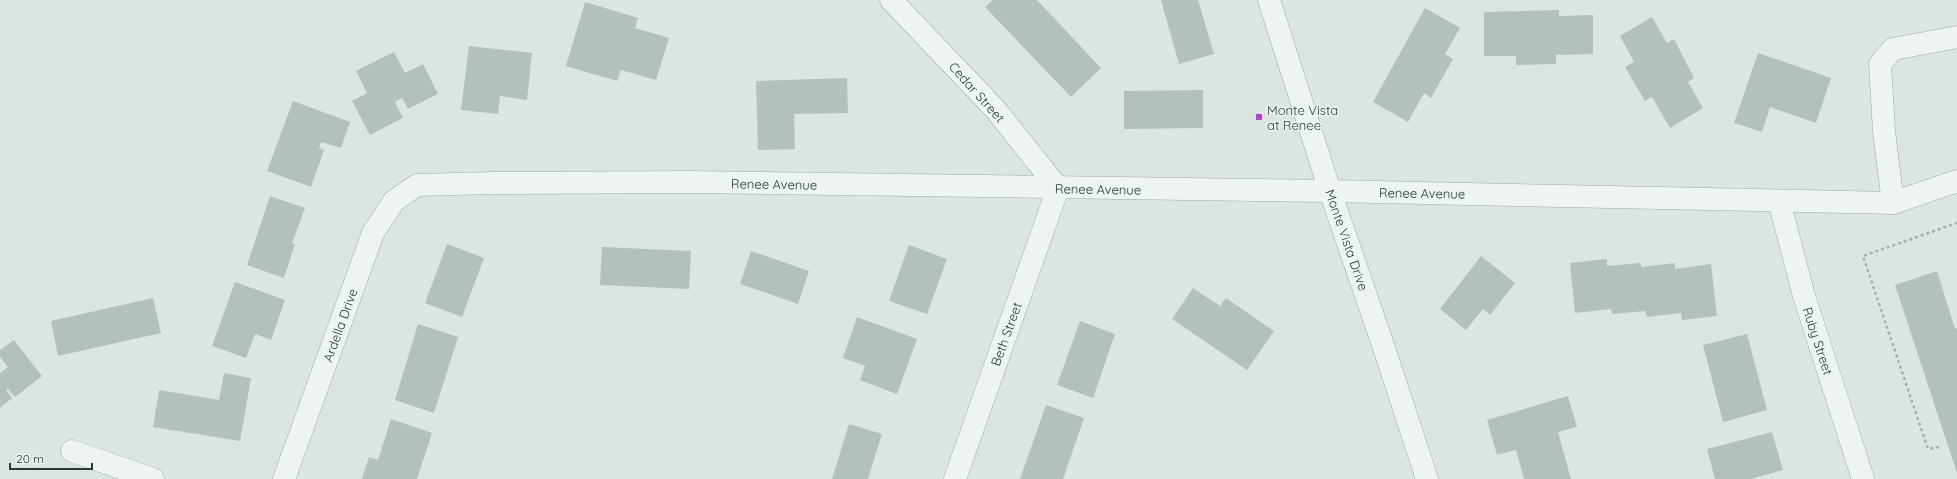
<svg xmlns="http://www.w3.org/2000/svg" width="1957" height="479" font-family="Quicksand,sans-serif">
<style>
.building{fill:#b3c1bc}
.lines{fill:none;stroke-linecap:round;stroke-linejoin:round}
.minor-casing{stroke:#9eaba6;stroke-width:23}
.path{stroke:#a6b1ad;stroke-width:2.5;stroke-dasharray:3 3;stroke-linecap:butt}
.minor{stroke:#eef4f2;stroke-width:22}
.poi-dot{fill:#b246c5;stroke:#ebf3f0;stroke-width:1.5}
.labels{text-anchor:middle;dominant-baseline:central;stroke-width:3;stroke-linejoin:round;paint-order:stroke}
.street-label{font-size:13px;fill:#273a33;stroke:#ebf3f0}
.poi-label{font-size:13px;fill:#273a33;stroke:#ebf3f0;text-anchor:start}
</style>
<rect width="100%" height="100%" fill="#dce5e1"/>
<g class="building">
<polygon points="993,0 1037,0 1101,68 1071,97 985,7"/>
<polygon points="1161,0 1198,0 1214,54 1179,64"/>
<polygon points="585,2 638,18 635,28 669,38 656,80 621,70 617,81 566,66"/>
<polygon points="1425,8 1460,28 1445,54 1453,59 1431,98 1424,93 1408,122 1373,102"/>
<polygon points="1559,10 1559,16 1593,15 1593,54 1556,55 1556,64 1516,65 1516,56 1484,56 1484,12"/>
<polygon points="1652,17 1667,43 1674,39 1694,78 1688,82 1703,108 1670,128 1652,97 1645,101 1625,67 1634,62 1620,36"/>
<polygon points="469,46 532,53 527,100 500,96 498,114 461,110"/>
<polygon points="394,52 405,73 423,64 438,94 408,109 402,98 395,102 403,118 370,135 352,101 367,93 356,71"/>
<polygon points="1758,53 1831,78 1816,123 1770,107 1762,132 1734,123"/>
<polygon points="847,78 848,113 794,114 795,149 758,150 756,81"/>
<polygon points="1203,90 1203,128 1124,129 1124,91"/>
<polygon points="293,101 350,122 341,148 321,142 319,148 324,150 311,187 267,171"/>
<polygon points="270,196 305,208 292,243 295,244 284,278 247,265"/>
<polygon points="447,244 484,258 462,317 425,303"/>
<polygon points="909,245 947,259 927,314 889,301"/>
<polygon points="602,247 691,251 689,289 600,285"/>
<polygon points="751,251 809,271 798,304 740,284"/>
<polygon points="1481,256 1515,283 1490,315 1483,309 1466,330 1440,309"/>
<polygon points="1607,259 1607,266 1641,263 1641,267 1675,263 1675,269 1711,264 1717,316 1682,320 1681,313 1647,317 1645,311 1612,314 1611,309 1575,313 1570,263"/>
<polygon points="1937,271 1955,329 1957,328 1957,473 1895,285"/>
<polygon points="235,282 285,300 271,340 255,334 246,358 212,346"/>
<polygon points="1193,288 1220,306 1226,298 1274,331 1247,370 1172,319"/>
<polygon points="153,298 161,333 58,356 51,321"/>
<polygon points="857,317 917,339 897,394 860,380 865,366 843,358"/>
<polygon points="1080,321 1115,334 1093,398 1057,385"/>
<polygon points="418,324 458,337 434,413 395,400"/>
<polygon points="1747,334 1767,410 1723,422 1703,345"/>
<polygon points="14,340 42,376 15,397 8,389 6,390 12,398 0,408 0,373 8,367 0,357 0,350"/>
<polygon points="224,373 251,378 240,441 153,427 159,390 219,400"/>
<polygon points="1568,396 1577,427 1558,432 1571,479 1524,479 1516,450 1497,455 1487,420"/>
<polygon points="1046,405 1084,418 1063,479 1020,479"/>
<polygon points="391,419 432,433 417,479 362,479 369,457 378,460"/>
<polygon points="849,424 882,434 868,479 832,479"/>
<polygon points="1772,432 1783,470 1751,479 1715,479 1707,449"/>
</g>
<g class="lines">
<g class="minor-casing">
<g id="minor">
<polyline points="891,0 995,109 1058,188 955,479"/>
<polyline points="1269,0 1330,191 1384,348 1427,479"/>
<polyline points="1779,201 1804,296 1863,479"/>
<polyline points="1893,203 1884,131 1880,64 1893,49 1957,37"/>
<polyline points="72,451 153,479"/>
<polyline points="284,479 373,233 394,201 417,185 493,183 689,182 1330,191 1893,203 1957,181"/>
</g>
</g>
<polyline class="path" points="1939,447 1928,449 1863,256 1957,223"/>
<use href="#minor" class="minor"/>
</g>
<rect class="poi-dot" x="1255" y="113" width="8" height="8" rx="2"/>
<g class="labels">
<g class="street-label">
<text transform="translate(977 92) rotate(48)">Cedar Street</text>
<text transform="translate(774 184) rotate(1)">Renee Avenue</text>
<text transform="translate(1098 189) rotate(1)">Renee Avenue</text>
<text transform="translate(1422 193) rotate(1)">Renee Avenue</text>
<text transform="translate(1347 240) rotate(71)">Monte Vista Drive</text>
<text transform="translate(340 325) rotate(-70)">Ardella Drive</text>
<text transform="translate(1006 334) rotate(-70)">Beth Street</text>
<text transform="translate(1818 341) rotate(72)">Ruby Street</text>
</g>
<g class="poi-label">
<text x="1267" y="110">Monte Vista<tspan x="1267" dy="15">at Renee</tspan></text>
</g>
</g>
<path d="M10 463v6h82v-6" fill="none" stroke="#273a33" stroke-width="2"/>
<text x="16" y="463" font-size="12" fill="#273a33" stroke="#ebf3f0" stroke-width="3" paint-order="stroke">20 m</text>
</svg>
